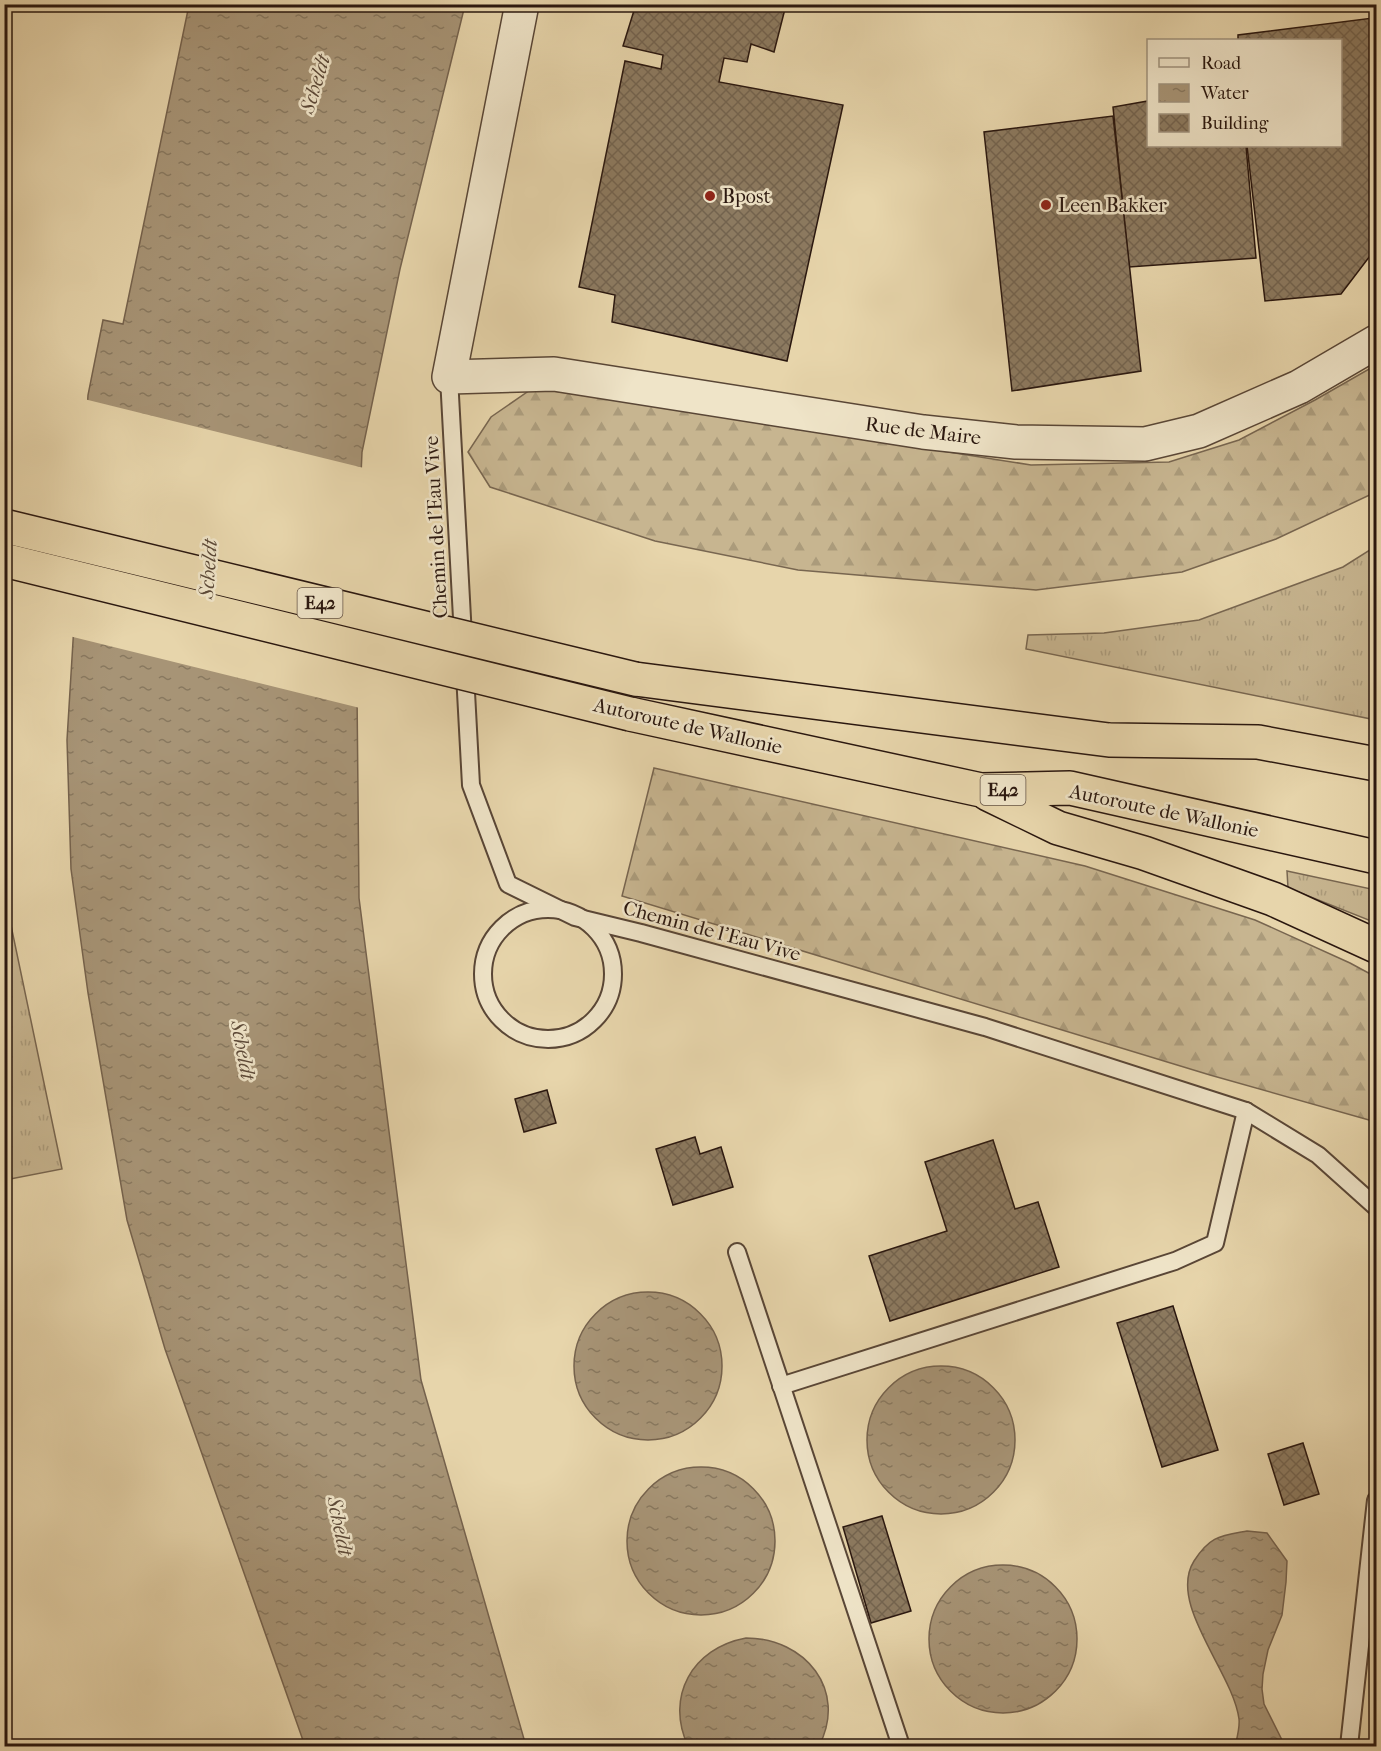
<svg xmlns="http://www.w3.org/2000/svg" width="1381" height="1751" font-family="'IM FELL French Canon',serif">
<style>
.grass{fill:url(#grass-tufts);stroke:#786650;stroke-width:1.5}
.forest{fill:url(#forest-firs);stroke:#786650;stroke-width:1.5}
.water{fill:url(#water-ripples);stroke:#75624d;stroke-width:1.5}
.pier{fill:#e7d5ab}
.building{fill:url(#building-cross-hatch);stroke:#2a170f;stroke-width:1.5}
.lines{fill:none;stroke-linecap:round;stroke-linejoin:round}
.lane-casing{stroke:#594636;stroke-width:20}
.street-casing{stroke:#594636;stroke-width:36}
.highway-casing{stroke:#2a170f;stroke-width:36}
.lane{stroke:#efe4c8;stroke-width:16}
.street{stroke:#efe4c8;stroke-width:33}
.highway{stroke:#e7d5ab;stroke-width:33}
.highway-bridge-casing{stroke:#2a170f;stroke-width:36;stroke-linecap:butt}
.highway-bridge{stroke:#e7d5ab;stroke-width:33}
.poi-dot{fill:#8f2418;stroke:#efe4c8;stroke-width:2}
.labels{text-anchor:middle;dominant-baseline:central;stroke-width:5;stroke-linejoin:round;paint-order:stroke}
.shield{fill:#efe4c8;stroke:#655446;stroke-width:1.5}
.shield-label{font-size:18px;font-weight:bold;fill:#2a170f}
.poi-label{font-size:20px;fill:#2a170f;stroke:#efe4c8;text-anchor:start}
.street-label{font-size:20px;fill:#2a170f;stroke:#efe4c8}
.water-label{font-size:21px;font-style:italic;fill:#5c4938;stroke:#efe4c8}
</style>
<defs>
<pattern id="grass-tufts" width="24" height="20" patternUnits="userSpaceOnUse" patternTransform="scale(1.5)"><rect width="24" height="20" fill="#c7b590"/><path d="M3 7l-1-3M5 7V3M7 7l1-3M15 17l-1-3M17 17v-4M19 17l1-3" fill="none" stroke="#ab9b7b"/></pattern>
<pattern id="forest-firs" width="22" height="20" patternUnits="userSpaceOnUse" patternTransform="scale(1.5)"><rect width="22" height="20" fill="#c7b590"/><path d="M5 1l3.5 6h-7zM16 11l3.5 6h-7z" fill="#ab9b7b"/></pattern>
<pattern id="water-ripples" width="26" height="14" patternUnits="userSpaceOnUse" patternTransform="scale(1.5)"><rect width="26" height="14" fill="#a79476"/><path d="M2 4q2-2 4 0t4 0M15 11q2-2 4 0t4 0" fill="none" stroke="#88785f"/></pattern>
<pattern id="building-cross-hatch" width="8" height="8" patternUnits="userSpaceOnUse" patternTransform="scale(1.5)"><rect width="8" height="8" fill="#8c7a60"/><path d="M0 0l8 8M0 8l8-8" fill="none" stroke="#73634e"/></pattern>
</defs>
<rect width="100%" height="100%" fill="#e7d5ab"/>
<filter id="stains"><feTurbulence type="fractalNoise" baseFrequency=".00333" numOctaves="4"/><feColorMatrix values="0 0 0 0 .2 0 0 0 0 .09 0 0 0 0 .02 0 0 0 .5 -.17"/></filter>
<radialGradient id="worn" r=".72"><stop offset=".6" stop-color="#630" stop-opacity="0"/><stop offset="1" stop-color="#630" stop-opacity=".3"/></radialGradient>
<g class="grass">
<polygon points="1376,546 1376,720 1026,649 1028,635 1104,633 1199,620 1343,567"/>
<polygon points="1287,871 1376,890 1376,923 1288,888"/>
<polygon points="4,892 62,1169 5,1180 4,1180"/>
</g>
<g class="forest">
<polygon points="1376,365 1376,492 1276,539 1182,572 1036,590 798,570 655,541 490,487 468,452 491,417 533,388 645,404 1031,465 1169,462 1239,440 1315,400"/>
<polygon points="654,768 1085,866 1255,920 1350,963 1376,977 1376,1122 1210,1075 622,896"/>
</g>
<g class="water">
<polygon points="189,5 465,5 400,269 362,452 356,588 359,898 421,1380 526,1746 305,1746 165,1349 127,1220 88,993 71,869 67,740 88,395 103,320 123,324"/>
<circle cx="648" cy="1366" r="74"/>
<circle cx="941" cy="1440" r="74"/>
<circle cx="701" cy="1541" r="74"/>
<path d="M1247,1531L1267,1533L1287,1561L1286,1582L1282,1615L1268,1650L1263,1674L1262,1689L1264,1704L1285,1746H1235C1237,1738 1240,1728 1239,1719C1233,1672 1167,1604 1194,1561C1210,1536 1220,1536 1247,1531Z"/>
<circle cx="1003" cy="1639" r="74"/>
<path d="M746,1638C805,1638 848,1690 819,1746H688C665,1697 692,1648 746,1638Z"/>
</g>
<polygon class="pier" points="84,399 364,468 359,588 360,708 69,636"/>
<g class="building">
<polygon points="636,4 786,5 774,52 751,44 747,62 724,58 719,82 843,105 787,361 612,322 615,295 579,287 625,61 661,69 663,55 623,46"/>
<polygon points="1373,18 1376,54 1376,248 1341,294 1265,301 1247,146 1340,146 1340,40 1238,40 1238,35"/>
<polygon points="1148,101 1148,146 1246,146 1256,258 1129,267 1113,107"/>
<polygon points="1113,116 1141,371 1012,391 984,132"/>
<polygon points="547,1090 556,1123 524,1132 515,1099"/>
<polygon points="695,1137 700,1154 721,1147 733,1187 673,1205 656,1149"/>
<polygon points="993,1140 1015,1209 1038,1202 1059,1267 890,1321 869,1256 947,1231 925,1162"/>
<polygon points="1173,1306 1218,1450 1162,1467 1117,1323"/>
<polygon points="1303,1443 1319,1494 1284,1505 1268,1454"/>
<polygon points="882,1516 911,1611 871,1623 843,1527"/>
</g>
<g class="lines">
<g class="lane-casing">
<g id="lane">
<polyline points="449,377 471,785 508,884 575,917 641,933 985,1027 1246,1111 1318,1155 1376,1207"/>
<circle cx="548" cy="974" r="65"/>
<polyline points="737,1252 901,1746"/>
<polyline points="781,1386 1175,1261 1215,1243 1246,1111"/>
<polyline points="1349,1746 1376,1500"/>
</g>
</g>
<g class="street-casing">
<polyline id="street" points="522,4 449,377 554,374 923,432 1016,442 1145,444 1199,431 1299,387 1376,342"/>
</g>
<g class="highway-casing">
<g id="highway">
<polyline points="635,679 1109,740 1258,742 1376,764"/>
<polyline points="630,714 981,790 1070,788 1376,857"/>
<polyline points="988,794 1058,828 1144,853 1273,899 1376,946"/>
</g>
</g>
<use href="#lane" class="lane"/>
<use href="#street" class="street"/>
<use href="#highway" class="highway"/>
<g class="highway-bridge-casing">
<g id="highway-bridge">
<polyline points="4,526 635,679"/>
<polyline points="4,560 630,714"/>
</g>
</g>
<use href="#highway-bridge" class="highway-bridge"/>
</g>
<g class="poi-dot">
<circle cx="710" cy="196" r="6"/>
<circle cx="1046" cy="205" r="6"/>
</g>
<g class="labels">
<g class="shield">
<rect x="297.5" y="588" width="45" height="30" rx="4.5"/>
<rect x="980.5" y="775" width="45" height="30" rx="4.5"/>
</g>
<g class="shield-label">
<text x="320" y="603">E42</text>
<text x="1003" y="790">E42</text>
</g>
<g class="poi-label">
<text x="722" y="196">Bpost</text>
<text x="1058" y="205">Leen Bakker</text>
</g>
<g class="street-label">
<text transform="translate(923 431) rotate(7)">Rue de Maire</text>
<text transform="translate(436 527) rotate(-93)">Chemin de l'Eau Vive</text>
<text transform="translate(688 726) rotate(13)">Autoroute de Wallonie</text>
<text transform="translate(1164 811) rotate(12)">Autoroute de Wallonie</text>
<text transform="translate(712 931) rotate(15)">Chemin de l'Eau Vive</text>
</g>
<g class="water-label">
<text transform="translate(315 84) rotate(-73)">Scheldt</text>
<text transform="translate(208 569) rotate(-86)">Scheldt</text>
<text transform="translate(243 1050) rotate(79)">Scheldt</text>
<text transform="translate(340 1526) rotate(78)">Scheldt</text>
</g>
</g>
<rect width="1381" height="1751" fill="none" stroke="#e7d5ab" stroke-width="24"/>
<rect x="6" y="6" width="1369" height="1739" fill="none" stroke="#2a170f" stroke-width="3"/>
<rect x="12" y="12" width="1357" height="1727" fill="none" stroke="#2a170f" stroke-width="1.5"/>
<rect x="1147" y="39" width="195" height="108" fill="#efe4c8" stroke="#a0927e" stroke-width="1.5"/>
<rect x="1159" y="58" width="30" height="9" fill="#efe4c8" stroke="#a0927e" stroke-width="1.5"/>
<text x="1201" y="69" font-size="18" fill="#2a170f">Road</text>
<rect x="1159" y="84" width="30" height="18" fill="url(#water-ripples)" stroke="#a0927e" stroke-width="1.5"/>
<text x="1201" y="99" font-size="18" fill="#2a170f">Water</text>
<rect x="1159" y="114" width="30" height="18" fill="url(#building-cross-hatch)" stroke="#a0927e" stroke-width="1.5"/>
<text x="1201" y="129" font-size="18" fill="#2a170f">Building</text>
<rect width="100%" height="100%" filter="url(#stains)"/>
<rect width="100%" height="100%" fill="url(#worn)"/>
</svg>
